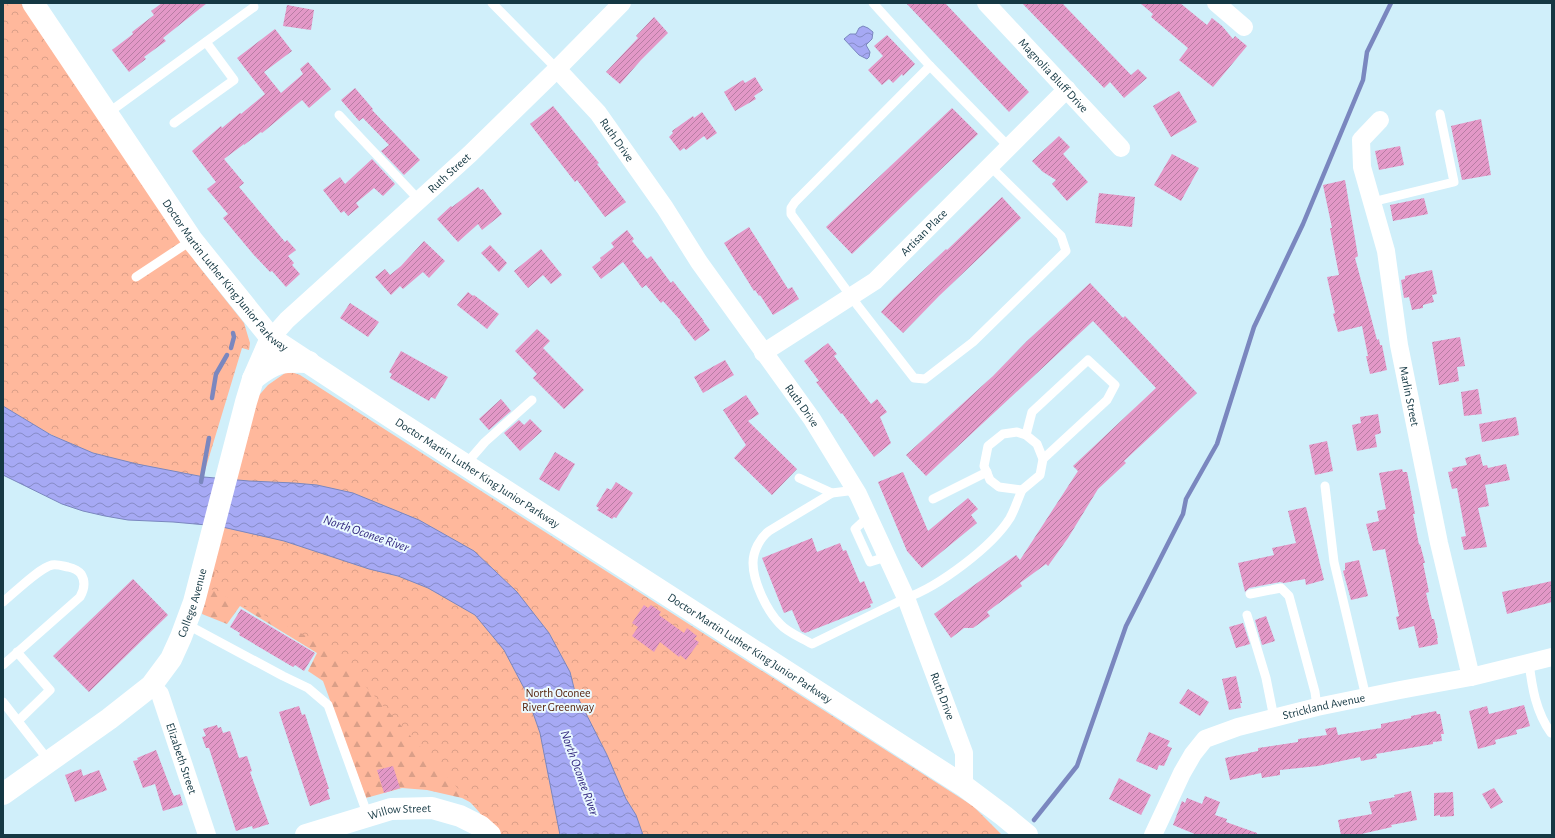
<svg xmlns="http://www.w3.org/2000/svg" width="1555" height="838" font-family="'Alegreya Sans',sans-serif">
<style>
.forest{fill:url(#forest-firs)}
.park{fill:url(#park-crowns)}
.water{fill:url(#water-waves);stroke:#7a87bf}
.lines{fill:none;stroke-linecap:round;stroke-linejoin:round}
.stream{stroke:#7a87bf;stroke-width:4.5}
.building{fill:url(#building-hatch)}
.lane{stroke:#fff;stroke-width:9}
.street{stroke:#fff;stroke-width:18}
.secondary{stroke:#fff;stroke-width:22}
.labels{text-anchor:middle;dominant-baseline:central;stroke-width:4;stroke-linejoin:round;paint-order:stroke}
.street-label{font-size:12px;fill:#153843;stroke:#eaf9ff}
.park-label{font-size:12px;fill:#57240d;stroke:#eaf9ff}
.water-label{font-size:13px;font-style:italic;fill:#342a80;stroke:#eaf9ff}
</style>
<defs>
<pattern id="forest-firs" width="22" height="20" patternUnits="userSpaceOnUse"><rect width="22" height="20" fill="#ffb89c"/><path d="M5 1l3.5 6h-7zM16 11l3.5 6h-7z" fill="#da9f88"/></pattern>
<pattern id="park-crowns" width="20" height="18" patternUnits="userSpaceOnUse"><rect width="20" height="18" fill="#ffb89c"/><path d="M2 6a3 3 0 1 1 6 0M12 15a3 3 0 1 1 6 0" fill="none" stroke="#da9f88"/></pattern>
<pattern id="water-waves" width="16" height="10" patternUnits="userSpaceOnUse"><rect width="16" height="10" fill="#a6a9f4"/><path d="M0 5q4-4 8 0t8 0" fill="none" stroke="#868bc7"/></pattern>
<pattern id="building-hatch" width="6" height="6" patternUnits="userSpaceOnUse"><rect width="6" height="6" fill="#e398c7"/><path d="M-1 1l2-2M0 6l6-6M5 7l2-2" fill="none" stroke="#b77da3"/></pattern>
</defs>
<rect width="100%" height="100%" fill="#d0effa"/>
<polygon class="forest" points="221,526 284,541 497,816 462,798 427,790 402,788 366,798 323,681 308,671 317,653 240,606 227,624 202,614 206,589"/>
<g class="park">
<path d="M3,3H21L173,226L197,264L244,323L250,343L249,350L242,348L203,477C167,471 128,465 93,453C61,442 31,424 3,406Z"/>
<polygon points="288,371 300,375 973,806 1002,835 487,835 480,813 331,648 211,589 254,401 268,385"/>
</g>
<g class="water">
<polygon points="863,26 868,28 873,32 872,39 866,45 870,52 869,57 867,59 859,55 844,39 850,34 856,34 859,28"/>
<polygon points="3,406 51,435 93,453 137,464 204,477 249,481 294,483 317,485 353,493 419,520 474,551 517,592 549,633 570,672 575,692 607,755 626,799 636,815 643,835 560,835 540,733 525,690 504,650 475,615 428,588 398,576 369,569 284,541 218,526 173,522 128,520 105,516 83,511 62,504 3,475"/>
</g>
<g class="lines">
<g class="stream">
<polyline points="231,348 234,337 233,333"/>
<polyline points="212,398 216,374 227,355"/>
<polyline points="201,482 209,438"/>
<polyline points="1034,820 1077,766 1126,626 1183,514 1186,499 1217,444 1254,327 1303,224 1363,80 1367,52 1391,3"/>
</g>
</g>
<g class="building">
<polygon points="162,3 207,3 163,38 166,41 144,57 146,59 129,72 112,50 133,34 132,32 154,15 151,11"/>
<polygon points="906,3 945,3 1029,92 1009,112"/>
<polygon points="1022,3 1062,3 1131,75 1138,69 1147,78 1124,98 1110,82 1104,88"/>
<polygon points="1140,3 1180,3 1207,25 1212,18 1222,26 1233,39 1235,36 1247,46 1213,87 1179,60 1188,48 1151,17 1153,14"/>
<polygon points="287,5 314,10 311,30 283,26"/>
<polygon points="654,17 668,33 641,60 620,84 606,72 638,38 636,36"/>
<polygon points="275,29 292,51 264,72 281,93 303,74 300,69 308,62 331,89 309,108 302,100 262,133 261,132 244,145 244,144 224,159 244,183 239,187 285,242 287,240 296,250 288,256 294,263 292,265 300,274 286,287 272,271 270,272 253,254 223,218 228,214 207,189 216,182 192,151 221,126 222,128 240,113 241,114 265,94 237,58"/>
<polygon points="887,35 915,64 903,76 902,74 893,83 889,79 882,85 868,70 883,56 874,46"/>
<polygon points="755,77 763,90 754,96 756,99 735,111 724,92 743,80 745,83"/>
<polygon points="355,88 373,109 372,110 420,160 404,175 381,151 389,145 363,118 359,121 341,100"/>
<polygon points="1179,91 1197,122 1171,137 1153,106"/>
<polygon points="553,106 599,163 597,164 626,202 605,217 577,180 575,182 530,124"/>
<polygon points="952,108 978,134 852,254 826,227"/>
<polygon points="702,112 717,133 707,140 704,136 686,150 684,148 680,151 669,137 673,133 672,131 693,116 694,118"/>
<polygon points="1481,119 1491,175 1462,180 1451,126"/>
<polygon points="1059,136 1070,147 1063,154 1088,182 1067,201 1052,184 1056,180 1043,172 1032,161"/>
<polygon points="1400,146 1404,165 1379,170 1375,151"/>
<polygon points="1172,154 1199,168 1181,201 1154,185"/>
<polygon points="372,159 395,184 383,196 374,188 356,203 359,207 348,216 344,211 341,213 323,190 340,177 345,184"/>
<polygon points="1345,180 1358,256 1355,258 1377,340 1379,339 1380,345 1382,345 1387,370 1370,374 1366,356 1368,356 1362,326 1338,332 1333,314 1335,313 1327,277 1339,275 1330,228 1332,228 1323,185"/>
<polygon points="478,187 481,190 483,189 502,214 482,230 478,224 458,242 437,219 451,206 452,207"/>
<polygon points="1099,193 1135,197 1132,227 1095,223"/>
<polygon points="1002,197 1021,218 939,296 903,333 881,312 894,298 946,249 947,250"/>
<polygon points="1424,198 1428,214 1393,221 1390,205"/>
<polygon points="749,227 788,289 792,287 799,299 773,315 760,295 759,296 755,290 754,291 724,243"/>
<polygon points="627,230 634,239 632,241 647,259 651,256 671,283 673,281 704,321 703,321 710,330 695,341 680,322 681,321 663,301 661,303 646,285 642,288 623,262 601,279 592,267 601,260 600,258 614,247 611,243"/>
<polygon points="424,241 445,261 429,278 423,272 403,289 400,286 391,295 375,277 385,269 390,275 401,266"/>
<polygon points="490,245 507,263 499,272 481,253"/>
<polygon points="541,249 562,275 551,284 543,275 528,288 514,271"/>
<polygon points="1432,270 1437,294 1432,295 1434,302 1423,305 1423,308 1412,310 1409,297 1404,298 1401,280 1405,279 1405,276"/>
<polygon points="1090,283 1123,318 1125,316 1197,393 1124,461 1126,463 1098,489 1068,538 1048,566 1046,564 1020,583 1022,586 987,612 990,616 973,628 964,628 951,638 934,614 1016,555 1020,560 1078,471 1073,466 1156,388 1093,321 926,476 906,455 993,376 1027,341"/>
<polygon points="468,292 473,296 474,295 499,314 487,329 457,305"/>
<polygon points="350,303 379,322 368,337 340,318"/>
<polygon points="537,329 550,341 543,348 584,390 564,409 533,378 537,374 515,351"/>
<polygon points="1460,337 1465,366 1457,367 1459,381 1439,385 1432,342"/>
<polygon points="828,343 837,354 834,356 871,404 877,399 887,412 880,417 891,443 874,457 842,413 841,414 816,382 819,381 804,361"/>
<polygon points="401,351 448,377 435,399 431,397 429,401 390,378 392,374 389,372"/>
<polygon points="725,360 734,375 703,393 694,377"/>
<polygon points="1478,389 1482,414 1464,416 1461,392"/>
<polygon points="746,395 759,414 748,421 797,469 772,495 734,458 746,445 723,410"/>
<polygon points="501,399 511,411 489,430 479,419"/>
<polygon points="1378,414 1381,433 1375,435 1377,447 1357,451 1352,425 1361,423 1360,417"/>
<polygon points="1516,417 1519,435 1482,442 1479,424"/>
<polygon points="530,419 542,431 520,451 504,433 519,420 524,425"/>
<polygon points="1327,441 1333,471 1315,475 1309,445"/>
<polygon points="555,452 575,464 559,491 539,479"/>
<polygon points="1480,454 1483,466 1487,465 1488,468 1506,464 1510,480 1485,485 1489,506 1478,508 1487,547 1464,550 1461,537 1466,536 1457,488 1452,489 1448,472 1453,471 1452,468 1467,465 1465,458"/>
<polygon points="1402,469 1403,472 1407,472 1408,477 1415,514 1413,514 1419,545 1420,544 1425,563 1423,563 1429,592 1426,593 1432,619 1434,619 1438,638 1437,638 1438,644 1419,648 1414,626 1399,630 1396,617 1399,616 1385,549 1373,551 1366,524 1379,521 1377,511 1386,509 1379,473"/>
<polygon points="903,472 928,531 968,498 978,509 971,515 977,523 922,568 907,551 878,482"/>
<polygon points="616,482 633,493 616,518 614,517 612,519 597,510 599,508 596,506 607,488 611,490"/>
<polygon points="1306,507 1324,580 1306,585 1305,579 1284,583 1280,582 1249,588 1245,592 1238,563 1274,555 1272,548 1296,543 1288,511"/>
<polygon points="812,538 817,552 840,543 843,551 846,550 860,583 864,581 873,603 870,604 871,607 805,633 801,631 792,610 784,613 762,558"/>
<polygon points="1359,560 1368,596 1351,600 1343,571 1345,570 1345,563"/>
<polygon points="133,579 168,615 89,692 53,656"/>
<polygon points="1552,581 1552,602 1507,614 1502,592"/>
<polygon points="644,605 648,608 651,605 661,612 659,615 684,633 687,628 697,636 694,639 699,642 686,660 680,655 679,657 660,642 654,652 632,636 638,627 632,623"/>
<polygon points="241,609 315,653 304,671 295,665 293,667 239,635 240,633 230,627"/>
<polygon points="1266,616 1275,641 1262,645 1255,620"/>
<polygon points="1243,623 1250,644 1236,648 1229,627"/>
<polygon points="1236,676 1242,703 1240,703 1241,708 1229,710 1222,679"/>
<polygon points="1188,689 1209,702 1200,716 1179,703"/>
<polygon points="1524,705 1530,726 1516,730 1517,734 1495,740 1496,744 1478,749 1469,711 1487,706 1489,714"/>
<polygon points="299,706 302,715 305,714 329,789 327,789 330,799 310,806 279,712"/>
<polygon points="1436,711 1437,714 1440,714 1444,734 1441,734 1442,741 1433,742 1433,744 1376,754 1377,758 1361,761 1360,757 1318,766 1280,770 1280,775 1262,778 1261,773 1230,780 1225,758 1258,751 1258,748 1298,742 1298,739 1327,735 1325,729 1336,727 1338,735 1381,728 1381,724 1411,718 1411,716"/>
<polygon points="217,725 218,728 221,727 223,733 230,731 239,758 247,756 252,771 250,772 269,824 253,829 252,826 236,831 209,748 206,748 202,737 206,736 203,729"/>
<polygon points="1149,732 1170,741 1167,746 1172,748 1164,766 1159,765 1157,770 1136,761"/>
<polygon points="156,750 172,792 174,796 180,794 183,805 163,811 155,784 143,788 133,761 138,760 137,758"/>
<polygon points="393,766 400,788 384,793 377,770"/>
<polygon points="81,769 83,776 99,770 107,790 75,802 65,775"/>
<polygon points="1119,778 1151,795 1141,815 1109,799"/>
<polygon points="1494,788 1503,802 1491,809 1482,794"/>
<polygon points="1411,791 1417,820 1391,825 1392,827 1357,835 1341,835 1338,820 1372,814 1369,802 1395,797 1394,795"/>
<polygon points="1453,792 1454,816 1440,817 1440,815 1434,816 1434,793"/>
<polygon points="1205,796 1220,802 1215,815 1227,819 1226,822 1257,833 1257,835 1197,835 1173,825 1182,801 1185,803 1187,798 1202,804"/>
</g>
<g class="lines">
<g class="lane">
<polyline points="492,3 557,69"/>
<polyline points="873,3 930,66 1009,147"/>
<polyline points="930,66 795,202 791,208 791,214 858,306 914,378 925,379 973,342 1066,251 1061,236 990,166"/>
<polyline points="108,113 254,7"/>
<polyline points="339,115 420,201"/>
<polyline points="174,123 234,80 206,42"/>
<polyline points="1372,202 1454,182 1440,114"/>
<polyline points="136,277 192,240"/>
<polygon points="1017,432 1026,435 1037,444 1043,459 1040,475 1022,490 999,487 990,480 984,466 988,446 1003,434"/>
<polyline points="1026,435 1032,412 1088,360 1115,385 1107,400 1043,459"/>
<polyline points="465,465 485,442 532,400"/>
<polyline points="799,478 832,493"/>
<polyline points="1325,486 1334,562 1366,697"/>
<path d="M856,490L832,493L769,531C760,538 753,551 753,563C753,582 767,611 780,624C788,633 802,638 812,644L906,598C938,587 992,547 1010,518C1015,509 1018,499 1022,490"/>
<polyline points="933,499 987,472"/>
<polyline points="868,517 855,529 870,562 886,557"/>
<polyline points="1250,594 1281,588 1289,596 1315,692 1317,707"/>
<path d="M3,602C14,593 39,568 52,565C57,564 63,566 68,567C72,568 78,570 81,574C86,582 84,590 80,597L3,665"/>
<polyline points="1247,615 1266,678 1274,718"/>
<polyline points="186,624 283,676 308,688 328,705 368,816"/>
<polyline points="17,652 50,690 18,721"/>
<path d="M1529,662C1532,688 1536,712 1551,733"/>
<polyline points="3,702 49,761"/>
</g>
<g class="street">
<path id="s1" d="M986,3L1121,148"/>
<polyline points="1216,3 1244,27"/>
<path id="s2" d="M557,69L598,113L665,208L699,262L812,419L858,494L906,598L964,753V786"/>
<path id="s3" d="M1380,120L1361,140L1362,167L1386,251L1399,345L1439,543L1471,677"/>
<path id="s4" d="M271,338L287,320L470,154L557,69L622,3"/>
<path id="s5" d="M763,353L875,281L1067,89"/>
<path id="s6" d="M151,686L160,694L207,835"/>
<path id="s7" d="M1153,835L1182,773L1193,754L1205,739L1238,727L1317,707L1400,690L1471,677L1552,657"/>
</g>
<g class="secondary">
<path id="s8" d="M33,3L192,240L271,338L394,419L964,786L1004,816L1027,835"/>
<path d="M253,379C276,361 281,361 309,362"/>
<path id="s9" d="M3,794L109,719L151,686L171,659L181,637L194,602L246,402L253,379L271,338"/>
<path id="s10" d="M306,835L391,809L432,808L460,816L480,826L490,835"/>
</g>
</g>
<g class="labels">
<g class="street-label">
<text stroke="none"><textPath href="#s1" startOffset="99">Magnolia Bluff Drive</textPath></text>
<text stroke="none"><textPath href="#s2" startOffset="93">Ruth Drive</textPath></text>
<text stroke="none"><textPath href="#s4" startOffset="243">Ruth Street</textPath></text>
<text stroke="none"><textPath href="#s5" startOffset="202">Artisan Place</textPath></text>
<text stroke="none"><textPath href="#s8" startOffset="334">Doctor Martin Luther King Junior Parkway</textPath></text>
<text stroke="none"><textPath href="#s3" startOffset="289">Marlin Street</textPath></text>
<text stroke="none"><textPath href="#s2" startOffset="417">Ruth Drive</textPath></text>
<text stroke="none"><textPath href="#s8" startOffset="658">Doctor Martin Luther King Junior Parkway</textPath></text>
<text stroke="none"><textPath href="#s9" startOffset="277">College Avenue</textPath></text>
<text stroke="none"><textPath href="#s8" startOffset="982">Doctor Martin Luther King Junior Parkway</textPath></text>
<text stroke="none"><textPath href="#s2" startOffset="741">Ruth Drive</textPath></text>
<text stroke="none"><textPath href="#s7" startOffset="233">Strickland Avenue</textPath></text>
<text stroke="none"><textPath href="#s6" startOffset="80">Elizabeth Street</textPath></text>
<text stroke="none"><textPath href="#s10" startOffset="97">Willow Street</textPath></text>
</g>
<g class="park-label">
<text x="558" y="693">North Oconee<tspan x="558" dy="14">River Greenway</tspan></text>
</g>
<g class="water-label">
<text transform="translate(366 534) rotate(19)">North Oconee River</text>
<text transform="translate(579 773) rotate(70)">North Oconee River</text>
</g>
</g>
<rect width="1555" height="838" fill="none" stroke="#153843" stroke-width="8"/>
</svg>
